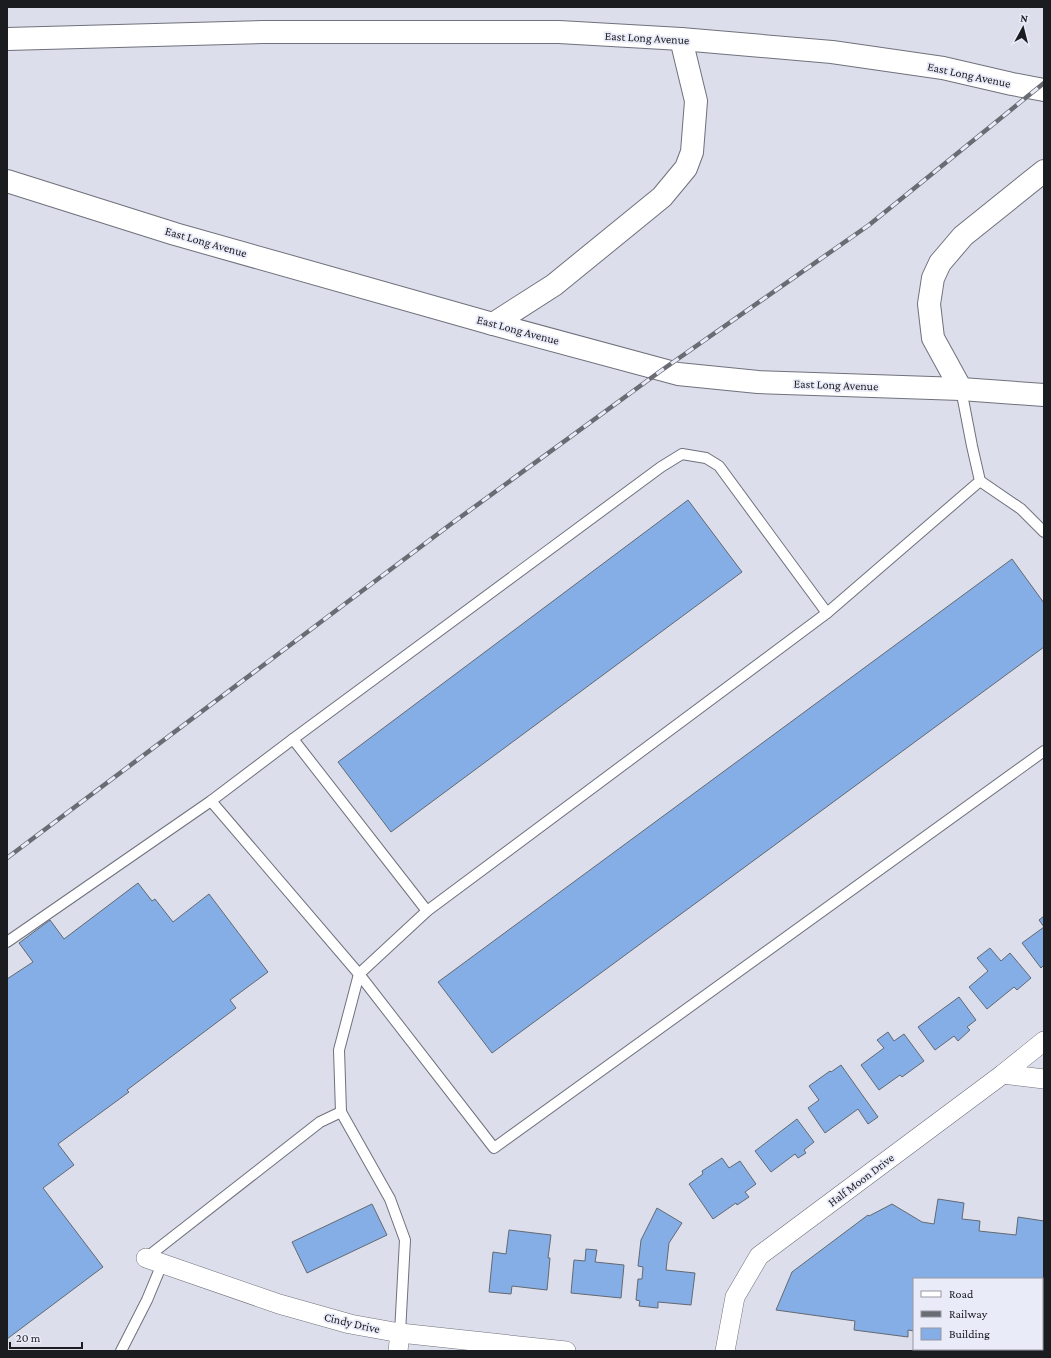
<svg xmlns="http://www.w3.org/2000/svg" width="1051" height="1358" font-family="'Crimson Pro',serif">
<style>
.building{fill:#86aee6;stroke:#626972}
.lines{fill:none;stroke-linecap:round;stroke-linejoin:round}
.service-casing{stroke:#6f717c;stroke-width:12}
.minor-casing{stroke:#6f717c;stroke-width:20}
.secondary-casing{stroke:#6f717c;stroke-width:24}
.service{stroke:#fff;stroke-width:10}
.minor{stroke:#fff;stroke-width:19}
.secondary{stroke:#fff;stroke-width:22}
.rail-casing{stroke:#6a6c74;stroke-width:4.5}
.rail{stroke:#e9ebf8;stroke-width:3;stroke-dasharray:9;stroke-linecap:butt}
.labels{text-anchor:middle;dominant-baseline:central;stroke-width:3.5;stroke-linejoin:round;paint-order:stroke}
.street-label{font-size:12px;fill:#1b1c20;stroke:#e9ebf8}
</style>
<rect width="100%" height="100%" fill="#dcdeeb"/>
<g class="building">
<polygon points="688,500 742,572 391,832 338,762"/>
<polygon points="1012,559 1044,603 1044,647 492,1053 438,982"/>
<polygon points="138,883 152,901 155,899 173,922 209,894 268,972 230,1000 236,1008 127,1090 129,1092 58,1144 74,1165 43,1188 103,1267 7,1339 7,979 33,962 19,943 50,920 64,939"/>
<polygon points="1044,916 1044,965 1041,968 1022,943 1044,927 1039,920"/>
<polygon points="990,948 1001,961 1010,953 1031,978 1017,990 1014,987 987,1009 969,987 988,971 977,958"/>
<polygon points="959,997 976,1020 967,1027 970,1030 958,1041 954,1036 935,1050 918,1027"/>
<polygon points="888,1032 894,1041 904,1034 924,1061 902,1077 900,1075 879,1090 861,1065 884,1048 877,1040"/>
<polygon points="841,1065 878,1117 868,1124 858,1109 825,1133 808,1108 819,1100 809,1086 830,1071 831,1072"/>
<polygon points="797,1119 814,1142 804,1150 806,1153 798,1158 795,1154 771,1172 755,1151"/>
<polygon points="722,1158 729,1168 740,1161 756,1184 745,1192 749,1197 737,1205 736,1203 713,1219 689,1184 703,1174 702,1171"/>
<polygon points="938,1199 964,1203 962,1219 980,1221 979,1231 1016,1235 1018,1217 1044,1221 1044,1345 1042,1345 1042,1279 914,1279 914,1331 908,1330 908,1337 854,1330 855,1321 776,1310 792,1272 868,1215 869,1216 892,1204 922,1222 934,1224"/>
<polygon points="372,1204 387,1235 307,1273 292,1242"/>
<polygon points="657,1208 682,1223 669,1243 666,1270 695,1273 691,1305 658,1302 658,1308 639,1306 640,1301 636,1300 638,1279 642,1279 643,1267 638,1266 641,1240"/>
<polygon points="509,1230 551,1235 548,1258 550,1258 547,1290 512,1286 511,1294 489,1292 493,1252 506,1254"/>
<polygon points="586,1249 597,1250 595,1262 624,1265 621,1298 571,1293 574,1260 585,1261"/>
<polygon points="1006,1349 1036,1349 1035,1351"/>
</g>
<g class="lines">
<g class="service-casing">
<g id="service">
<polyline points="980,481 1021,509 1044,532"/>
<polyline points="293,739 427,911"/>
<polyline points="211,801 359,974 494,1148 1044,751"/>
<polyline points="7,942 211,801 293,739 661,467 682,454 706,458 719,466 827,613"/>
<polyline points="146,1258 320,1122 341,1112"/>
<polyline points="400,1333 405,1240 390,1199 341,1112 339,1050 359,974 427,911 827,613 980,481 972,446 961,389"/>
<polyline points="121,1351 147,1300 162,1264"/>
</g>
</g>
<g class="minor-casing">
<g id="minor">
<polyline points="1003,1074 1044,1079"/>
<polyline points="146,1258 279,1304 350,1324 400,1333 566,1351"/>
<polyline points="398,1351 400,1333"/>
<polyline points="725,1351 735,1297 759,1256 1003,1074 1044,1041"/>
</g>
</g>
<g class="secondary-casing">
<g id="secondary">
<polyline points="7,39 263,32 559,32 681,39 832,52 943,68 1012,84 1044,90"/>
<polyline points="7,181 175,234 493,324 678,374 758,382 961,389 1044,395"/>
<polyline points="493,324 554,285 662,197 686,168 692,152 696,101 681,39"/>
<polyline points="961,389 933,338 929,304 933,278 940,263 963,236 1044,171"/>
</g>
</g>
<use href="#service" class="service"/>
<use href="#minor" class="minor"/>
<use href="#secondary" class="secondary"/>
<g class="rail-casing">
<polyline id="rail" points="7,858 451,524 662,370 869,225 1044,83"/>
</g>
<use href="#rail" class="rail"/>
</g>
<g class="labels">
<g class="street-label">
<text transform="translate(647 38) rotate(3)">East Long Avenue</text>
<text transform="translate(969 75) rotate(12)">East Long Avenue</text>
<text transform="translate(206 242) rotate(16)">East Long Avenue</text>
<text transform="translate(518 330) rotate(15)">East Long Avenue</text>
<text transform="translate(836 385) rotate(2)">East Long Avenue</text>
<text transform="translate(861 1180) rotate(-37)">Half Moon Drive</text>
<text transform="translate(352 1323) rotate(13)">Cindy Drive</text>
</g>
</g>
<rect width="1051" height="1358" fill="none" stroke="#1b1c20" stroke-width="16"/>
<rect x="913" y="1278" width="130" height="72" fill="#e9ebf8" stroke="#9798a2"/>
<rect x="921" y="1291" width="20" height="6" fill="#ffffff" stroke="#9798a2"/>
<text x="949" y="1298" font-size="12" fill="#1b1c20">Road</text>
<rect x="921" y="1311" width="20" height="6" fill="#6a6c74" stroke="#9798a2"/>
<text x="949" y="1318" font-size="12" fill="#1b1c20">Railway</text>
<rect x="921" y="1328" width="20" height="12" fill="#86aee6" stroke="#9798a2"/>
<text x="949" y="1338" font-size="12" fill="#1b1c20">Building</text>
<g transform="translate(1023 28) rotate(7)" stroke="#e9ebf8" stroke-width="3" paint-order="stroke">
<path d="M0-3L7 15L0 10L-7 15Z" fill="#1b1c20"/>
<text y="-6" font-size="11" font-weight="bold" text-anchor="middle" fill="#1b1c20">N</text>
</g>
<path d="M10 1342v6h72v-6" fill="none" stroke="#1b1c20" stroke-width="2"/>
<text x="16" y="1342" font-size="12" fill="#1b1c20" stroke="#e9ebf8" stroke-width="3" paint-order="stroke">20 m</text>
</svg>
